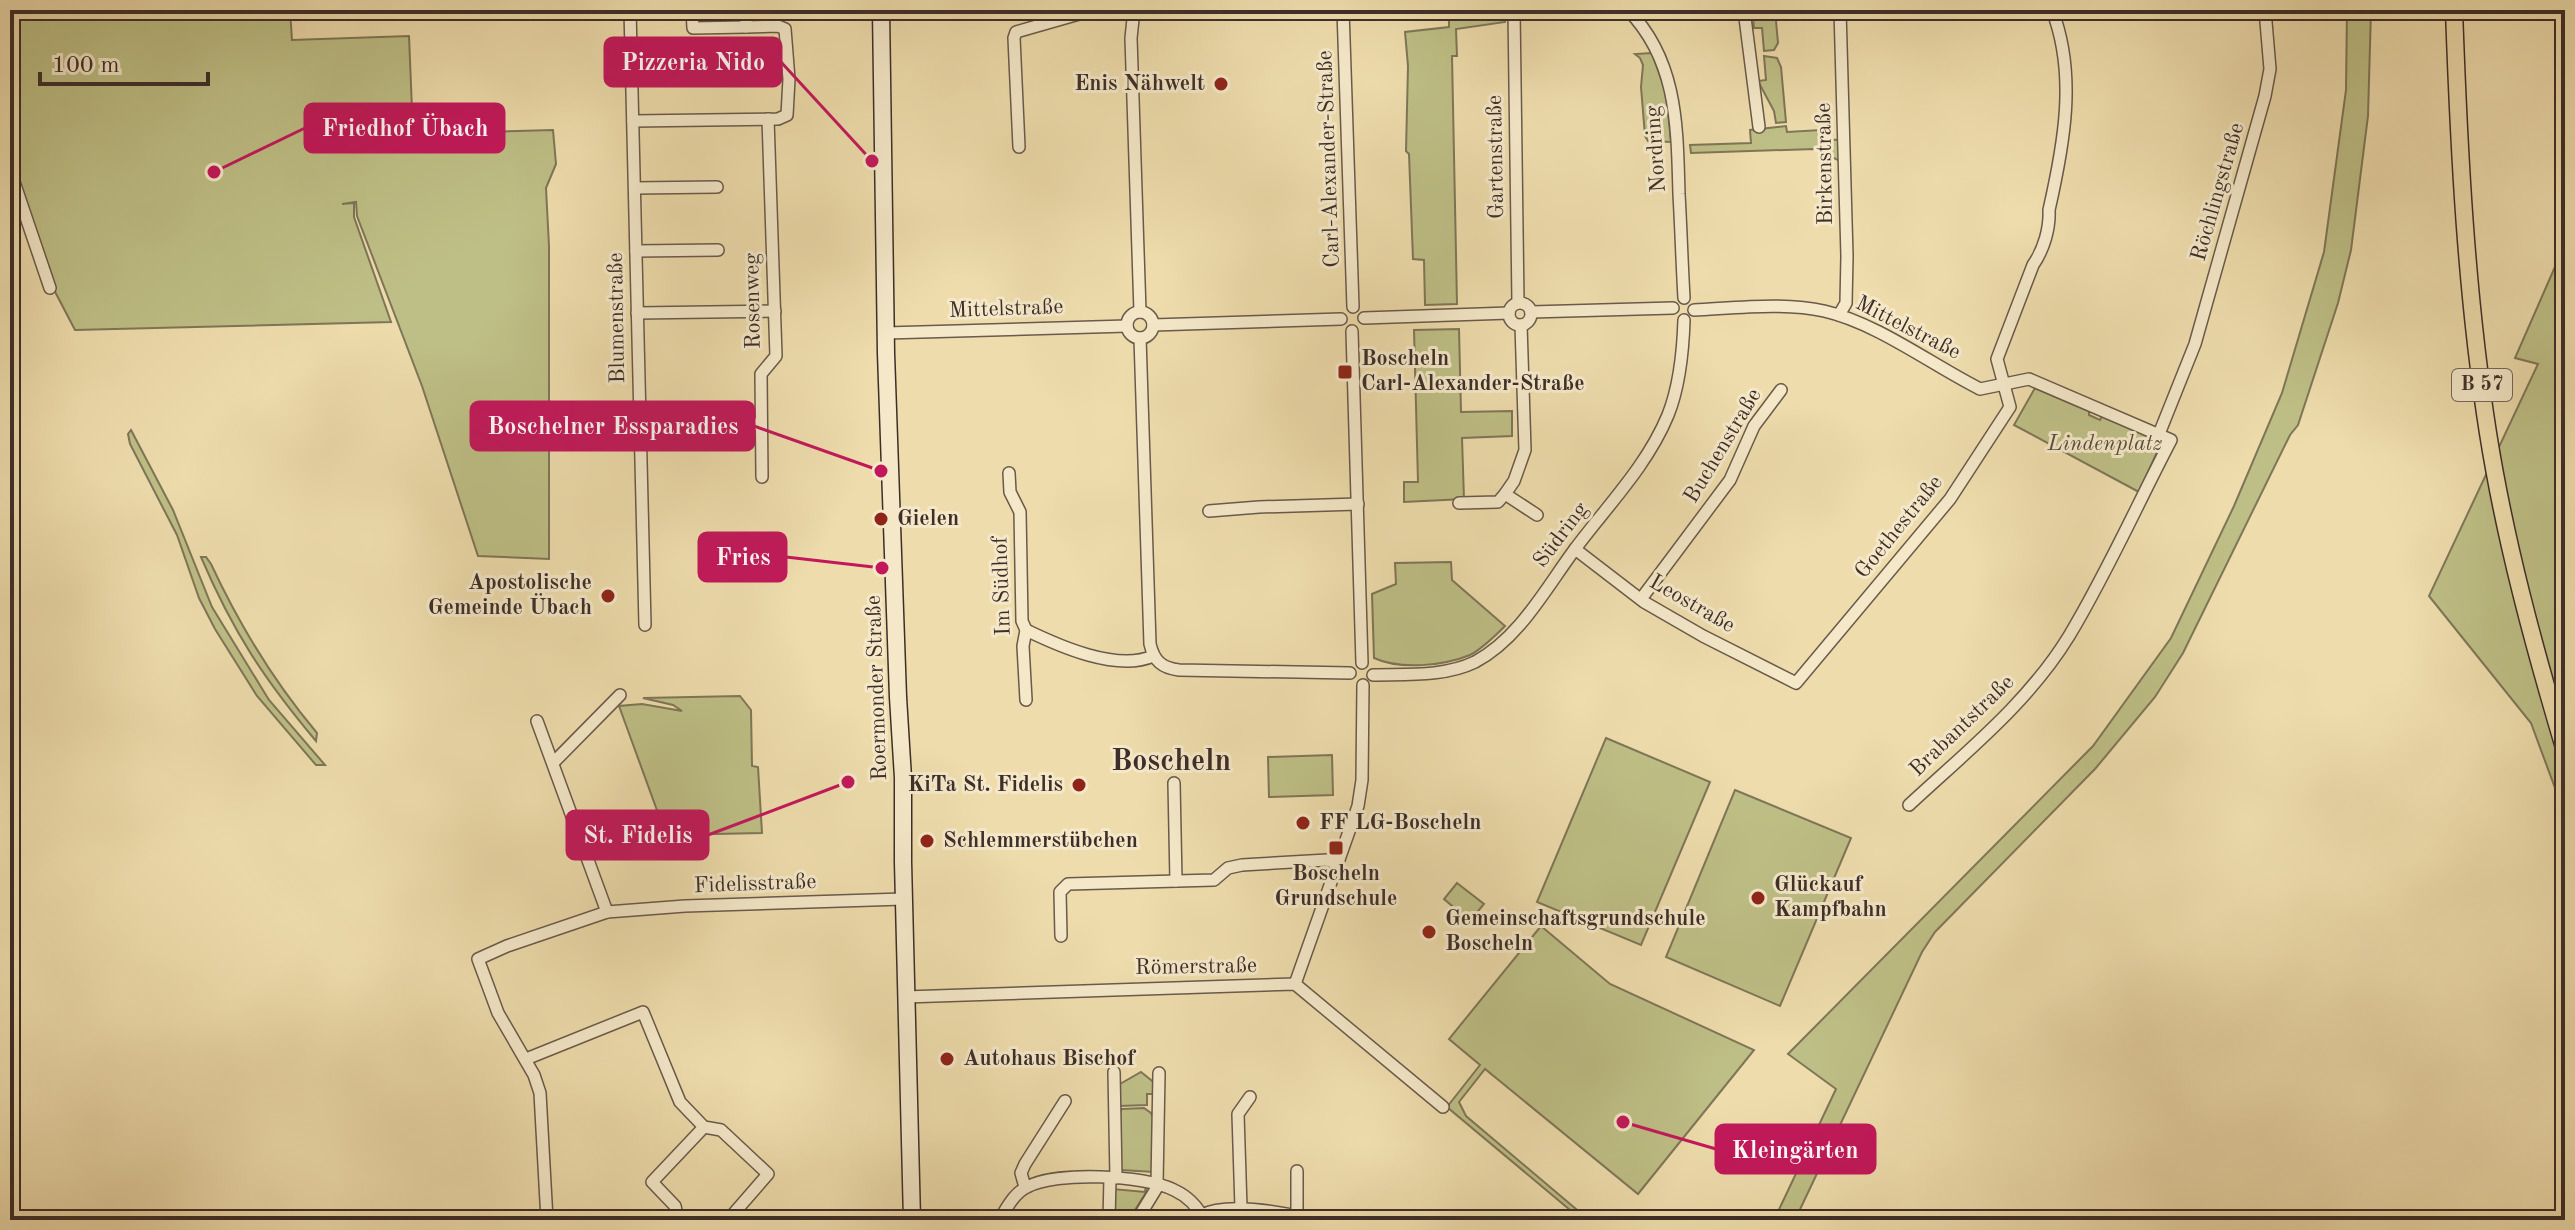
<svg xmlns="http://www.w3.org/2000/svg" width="2575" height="1230" font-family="'Old Standard TT',serif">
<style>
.green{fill:#bebf86;stroke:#7e7658;stroke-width:2}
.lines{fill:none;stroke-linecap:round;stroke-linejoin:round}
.minor-casing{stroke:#695a4a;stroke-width:14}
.secondary-casing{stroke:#3d2e29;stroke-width:19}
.primary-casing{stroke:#3d2e29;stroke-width:19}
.minor{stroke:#f4e8c9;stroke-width:11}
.secondary{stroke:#f4e8c9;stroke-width:16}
.primary{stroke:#eedcac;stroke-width:16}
.poi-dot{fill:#8f2418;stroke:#f4e8c9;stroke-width:3}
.labels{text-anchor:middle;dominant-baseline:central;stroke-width:6;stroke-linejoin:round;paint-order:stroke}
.shield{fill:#f4e8c9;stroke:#746659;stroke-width:2}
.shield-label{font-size:20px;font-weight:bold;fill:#3d2e29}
.poi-label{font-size:22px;font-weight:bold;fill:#3d2e29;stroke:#f4e8c9;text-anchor:start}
.street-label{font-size:22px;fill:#3d2e29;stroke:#f4e8c9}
.park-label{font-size:22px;font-style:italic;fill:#574b3c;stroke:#f4e8c9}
.district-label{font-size:30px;font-weight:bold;fill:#3d2e29;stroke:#f4e8c9}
.leader{fill:none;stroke:#c2185b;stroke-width:3}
.callout-dot{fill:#c2185b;stroke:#f4e8c9;stroke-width:3}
.callout{fill:#c2185b;stroke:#c2185b;stroke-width:3}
.callout-label{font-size:24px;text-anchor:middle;font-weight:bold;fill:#fff}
</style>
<rect width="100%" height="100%" fill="#eedcac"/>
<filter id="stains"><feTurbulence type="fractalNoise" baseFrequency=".0025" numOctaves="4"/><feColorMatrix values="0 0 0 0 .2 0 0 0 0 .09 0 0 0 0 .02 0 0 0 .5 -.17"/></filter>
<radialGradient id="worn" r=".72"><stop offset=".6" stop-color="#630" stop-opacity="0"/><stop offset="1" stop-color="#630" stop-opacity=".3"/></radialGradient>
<g class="green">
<polygon points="10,10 290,10 292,40 409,36 413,134 553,130 556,164 546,188 549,246 549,559 478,556 422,386 357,216 356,202 342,204 354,203 354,217 391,322 75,330 52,286 10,155"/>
<polygon points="1449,10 1504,10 1505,22 1456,29 1457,56 1452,56 1457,304 1425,305 1424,260 1413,259 1409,154 1406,151 1408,66 1405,32 1449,27"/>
<polygon points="1752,10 1775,10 1778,43 1774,50 1764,51 1762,28 1754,28"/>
<polygon points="2347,10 2371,10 2368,116 2351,250 2338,303 2298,425 2290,435 2183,653 2155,697 2095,769 1935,932 1922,952 1795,1220 1774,1220 1836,1089 1788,1054 2093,746 2171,638 2234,506 2282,393 2324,252 2346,90"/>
<polygon points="1652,53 1666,93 1671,142 1648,141 1645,136 1641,87 1643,65 1640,58 1635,54"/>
<polygon points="1764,56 1777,58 1781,67 1786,122 1776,123 1774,111 1758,81 1766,80"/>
<polygon points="1786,126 1787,132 1821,130 1823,139 1839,140 1840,161 1814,149 1691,153 1690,145 1751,143 1750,130"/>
<polygon points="2565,244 2565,815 2531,723 2429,596 2538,364 2515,358"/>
<polygon points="1459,329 1461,412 1512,411 1512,436 1462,438 1464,499 1404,502 1404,482 1418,482 1414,330"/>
<path d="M2035,388L2089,411V415L2100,420L2102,416C2121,424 2149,429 2158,450L2139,492L2014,425Z"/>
<polygon points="131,430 173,510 212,607 269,700 325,765 316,765 257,696 215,629 199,598 177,535 130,444 128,434"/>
<path d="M201,557H206L211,564C239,624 274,682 317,733L316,741C264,679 233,632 201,557Z"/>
<path d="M1451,562L1452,580L1505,626C1496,635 1482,649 1470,655C1443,666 1400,670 1374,658L1372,594L1396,584L1395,563Z"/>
<polygon points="740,696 751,710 752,766 758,767 762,833 666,835 619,706 642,704 682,711 673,705 643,698"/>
<polygon points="1606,738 1710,782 1641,945 1537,902"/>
<polygon points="1332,755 1333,795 1269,797 1268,757"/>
<polygon points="1735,790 1851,838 1780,1006 1666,957"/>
<polygon points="1457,883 1484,904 1470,921 1444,899"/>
<polygon points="1541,926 1610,984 1754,1050 1638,1194 1485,1069 1459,1102 1466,1116 1589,1220 1582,1220 1447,1107 1480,1065 1449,1039"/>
<polygon points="1141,1072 1156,1084 1157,1094 1147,1094 1147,1105 1120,1106 1120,1084"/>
<polygon points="1144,1108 1151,1113 1153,1117 1154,1172 1121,1170 1120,1112 1122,1109"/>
<polygon points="1146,1186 1150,1186 1151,1192 1147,1191 1132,1215 1133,1220 1127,1220 1114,1210 1113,1189 1145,1192"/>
</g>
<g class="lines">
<g class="minor-casing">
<g id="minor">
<polyline points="630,10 645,625"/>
<polyline points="692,10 693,28 746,27"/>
<polyline points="1139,10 1133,19 1131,38 1140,312"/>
<polyline points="1343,10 1353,307"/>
<polyline points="1514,10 1518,303"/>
<path d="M1628,10C1678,61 1677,127 1679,194C1681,229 1682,264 1684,298"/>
<polyline points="1744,10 1759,127"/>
<polyline points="633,121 778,119 787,115 789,79 785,29 778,26 746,27 746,10"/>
<polyline points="1019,147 1014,38 1016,32 1093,10"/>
<polyline points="10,170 50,288"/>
<polyline points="635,188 717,187"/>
<polyline points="636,251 718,250"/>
<circle cx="1520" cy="314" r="11"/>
<path d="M1694,310C1735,308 1785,302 1824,311C1877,323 1932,365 1980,389L2029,379L2171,440C2137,505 2107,573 2069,636C2028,703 1966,752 1909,805"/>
<polyline points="1531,312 1673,308"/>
<circle cx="1140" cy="325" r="13"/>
<polyline points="637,313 775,311"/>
<polyline points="1839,315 1846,303 1847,256 1840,10"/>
<polyline points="1364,318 1509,313"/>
<polyline points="1153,325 1341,319"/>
<polyline points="1521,325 1525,450 1514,481 1505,494 1537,515"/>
<polyline points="1352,331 1362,663"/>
<polyline points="886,333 1127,326"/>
<path d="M1140,338L1150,644C1154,661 1162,668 1179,670L1350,673"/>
<polyline points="639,425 760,424"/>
<polyline points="2159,434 2195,344 2265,96 2270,69 2265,10"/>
<polyline points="1009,473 1010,492 1020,512 1022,621 1026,630 1023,646 1026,700"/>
<polyline points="762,477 761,374 776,356 768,119"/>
<polyline points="1459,503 1498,502 1505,494"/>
<polyline points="1209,511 1259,507 1358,504"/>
<path d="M1575,549L1644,602L1703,636L1796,683L1950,499L2010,407L1997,359L2033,265C2044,249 2050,228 2049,210C2064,144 2077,74 2052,10"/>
<polyline points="1641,599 1730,480 1754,426 1781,390"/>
<path d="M1026,630C1059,646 1117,672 1153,656"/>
<path d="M1373,675C1406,674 1444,677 1475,662C1519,639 1546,588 1575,549C1607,506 1647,466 1668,415C1680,385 1683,352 1684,320"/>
<polyline points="537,721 607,912"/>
<polyline points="554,762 620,695"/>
<polyline points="1174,783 1176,881"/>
<polyline points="1061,936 1060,892 1068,884 1214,880 1228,868 1242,865 1327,860 1339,864"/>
<polyline points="1295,984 1358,806 1362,780 1363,685"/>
<polyline points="905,997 1295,984 1443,1107"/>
<polyline points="526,1059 643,1012 680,1102 704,1127 721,1130 768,1174 728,1220"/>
<polyline points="1114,1072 1116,1178"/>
<polyline points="1297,1171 1297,1216"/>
<polyline points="1157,1184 1159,1073"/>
<polyline points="1025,1187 1021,1173 1025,1164 1065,1101"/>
<polyline points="1241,1208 1238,1114 1250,1097"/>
<path d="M1202,1215C1226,1202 1280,1212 1306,1218"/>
<polyline points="547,1220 540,1093 534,1075 498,1013 478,959 507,946 607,912 685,906 903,899"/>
<polyline points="678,1220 675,1206 652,1182 704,1127"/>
<path d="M999,1220C1007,1208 1014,1193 1027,1187C1056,1171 1144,1175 1174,1190C1187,1196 1198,1207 1204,1220"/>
<polyline points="1109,1220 1110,1178"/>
<polyline points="1137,1220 1159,1184"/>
</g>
</g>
<g class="secondary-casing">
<polyline id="secondary" points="881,10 886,353 898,697 903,778 903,862 912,1220"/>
</g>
<g class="primary-casing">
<path id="primary" d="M2454,10C2459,151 2466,293 2488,433C2505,541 2534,647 2565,751"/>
</g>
<use href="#minor" class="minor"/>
<use href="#secondary" class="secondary"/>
<use href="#primary" class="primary"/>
</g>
<g class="poi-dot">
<circle cx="1221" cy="84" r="8"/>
<rect x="1337" y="364" width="16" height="16" rx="4"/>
<circle cx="881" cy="519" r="8"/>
<circle cx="608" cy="596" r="8"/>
<circle cx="1079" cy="785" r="8"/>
<circle cx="1303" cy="823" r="8"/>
<circle cx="927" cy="841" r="8"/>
<rect x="1328" y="840" width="16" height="16" rx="4"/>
<circle cx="1758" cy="898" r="8"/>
<circle cx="1429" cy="932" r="8"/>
<circle cx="947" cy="1059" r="8"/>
</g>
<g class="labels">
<rect class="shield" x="2452" y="369" width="60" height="32" rx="6"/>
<g class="shield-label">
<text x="2482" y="385">B 57</text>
</g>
<g class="poi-label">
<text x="1205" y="84" text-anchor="end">Enis Nähwelt</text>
<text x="1361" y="359">Boscheln<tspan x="1361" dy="25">Carl-Alexander-Straße</tspan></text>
<text x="897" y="519">Gielen</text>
<text x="592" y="583" text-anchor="end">Apostolische<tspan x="592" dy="25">Gemeinde Übach</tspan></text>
<text x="1063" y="785" text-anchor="end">KiTa St. Fidelis</text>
<text x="1319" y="823">FF LG-Boscheln</text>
<text x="943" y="841">Schlemmerstübchen</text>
<text x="1336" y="874" text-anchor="middle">Boscheln<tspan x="1336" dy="25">Grundschule</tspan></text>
<text x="1774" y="885">Glückauf<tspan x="1774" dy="25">Kampfbahn</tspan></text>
<text x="1445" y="919">Gemeinschaftsgrundschule<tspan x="1445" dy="25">Boscheln</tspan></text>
<text x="963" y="1059">Autohaus Bischof</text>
</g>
<g class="street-label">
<text transform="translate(1656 149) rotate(-94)">Nordring</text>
<text transform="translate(1496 157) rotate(-91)">Gartenstraße</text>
<text transform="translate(1329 159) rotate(-92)">Carl-Alexander-Straße</text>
<text transform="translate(1825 164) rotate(-91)">Birkenstraße</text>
<text transform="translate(2218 192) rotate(-74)">Röchlingstraße</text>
<text transform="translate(753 301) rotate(-91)">Rosenweg</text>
<text transform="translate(1006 309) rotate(-2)">Mittelstraße</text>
<text transform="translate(617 318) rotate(-91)">Blumenstraße</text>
<text transform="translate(1908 328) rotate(27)">Mittelstraße</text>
<text transform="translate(1723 446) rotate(-59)">Buchenstraße</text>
<text transform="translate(1899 527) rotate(-51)">Goethestraße</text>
<text transform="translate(1561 535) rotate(-53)">Südring</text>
<text transform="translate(1002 586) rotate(-92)">Im Südhof</text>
<text transform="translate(1692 604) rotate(30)">Leostraße</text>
<text transform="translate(877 688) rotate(-92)">Roermonder Straße</text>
<text transform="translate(1962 726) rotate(-44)">Brabantstraße</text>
<text transform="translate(755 884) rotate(-2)">Fidelisstraße</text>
<text transform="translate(1196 967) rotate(-1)">Römerstraße</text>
</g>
<g class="park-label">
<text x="2105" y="444">Lindenplatz</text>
</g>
<g class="district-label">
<text x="1171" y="762">Boscheln</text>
</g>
</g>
<path class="leader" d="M872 161L781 62M214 172L305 128M881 471L754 426M882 568L786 557M848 782L708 835M1623 1122L1716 1149"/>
<g class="callout-dot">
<circle cx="872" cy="161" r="8"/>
<circle cx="214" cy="172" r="8"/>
<circle cx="881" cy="471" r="8"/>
<circle cx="882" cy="568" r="8"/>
<circle cx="848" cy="782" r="8"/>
<circle cx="1623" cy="1122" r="8"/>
</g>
<g class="callout">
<rect x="605" y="38" width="176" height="48" rx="8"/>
<rect x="305" y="104" width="199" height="48" rx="8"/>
<rect x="471" y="402" width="283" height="48" rx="8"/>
<rect x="699" y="533" width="87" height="48" rx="8"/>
<rect x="567" y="811" width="141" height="48" rx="8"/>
<rect x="1716" y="1125" width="159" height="48" rx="8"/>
</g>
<g class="callout-label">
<text x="693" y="70">Pizzeria Nido</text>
<text x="405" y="136">Friedhof Übach</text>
<text x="613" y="434">Boschelner Essparadies</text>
<text x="743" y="565">Fries</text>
<text x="638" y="843">St. Fidelis</text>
<text x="1795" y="1158">Kleingärten</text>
</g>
<rect width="2575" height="1230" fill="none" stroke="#eedcac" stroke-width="40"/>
<rect x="12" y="12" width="2551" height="1206" fill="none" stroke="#3d2e29" stroke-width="4"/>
<rect x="20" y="20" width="2535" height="1190" fill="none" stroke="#3d2e29" stroke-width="2"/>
<path d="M40 72v12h168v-12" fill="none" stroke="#3d2e29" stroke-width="4"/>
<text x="52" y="72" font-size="24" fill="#3d2e29" stroke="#f4e8c9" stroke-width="6" paint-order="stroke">100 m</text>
<rect width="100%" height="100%" filter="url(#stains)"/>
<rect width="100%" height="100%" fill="url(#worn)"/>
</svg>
